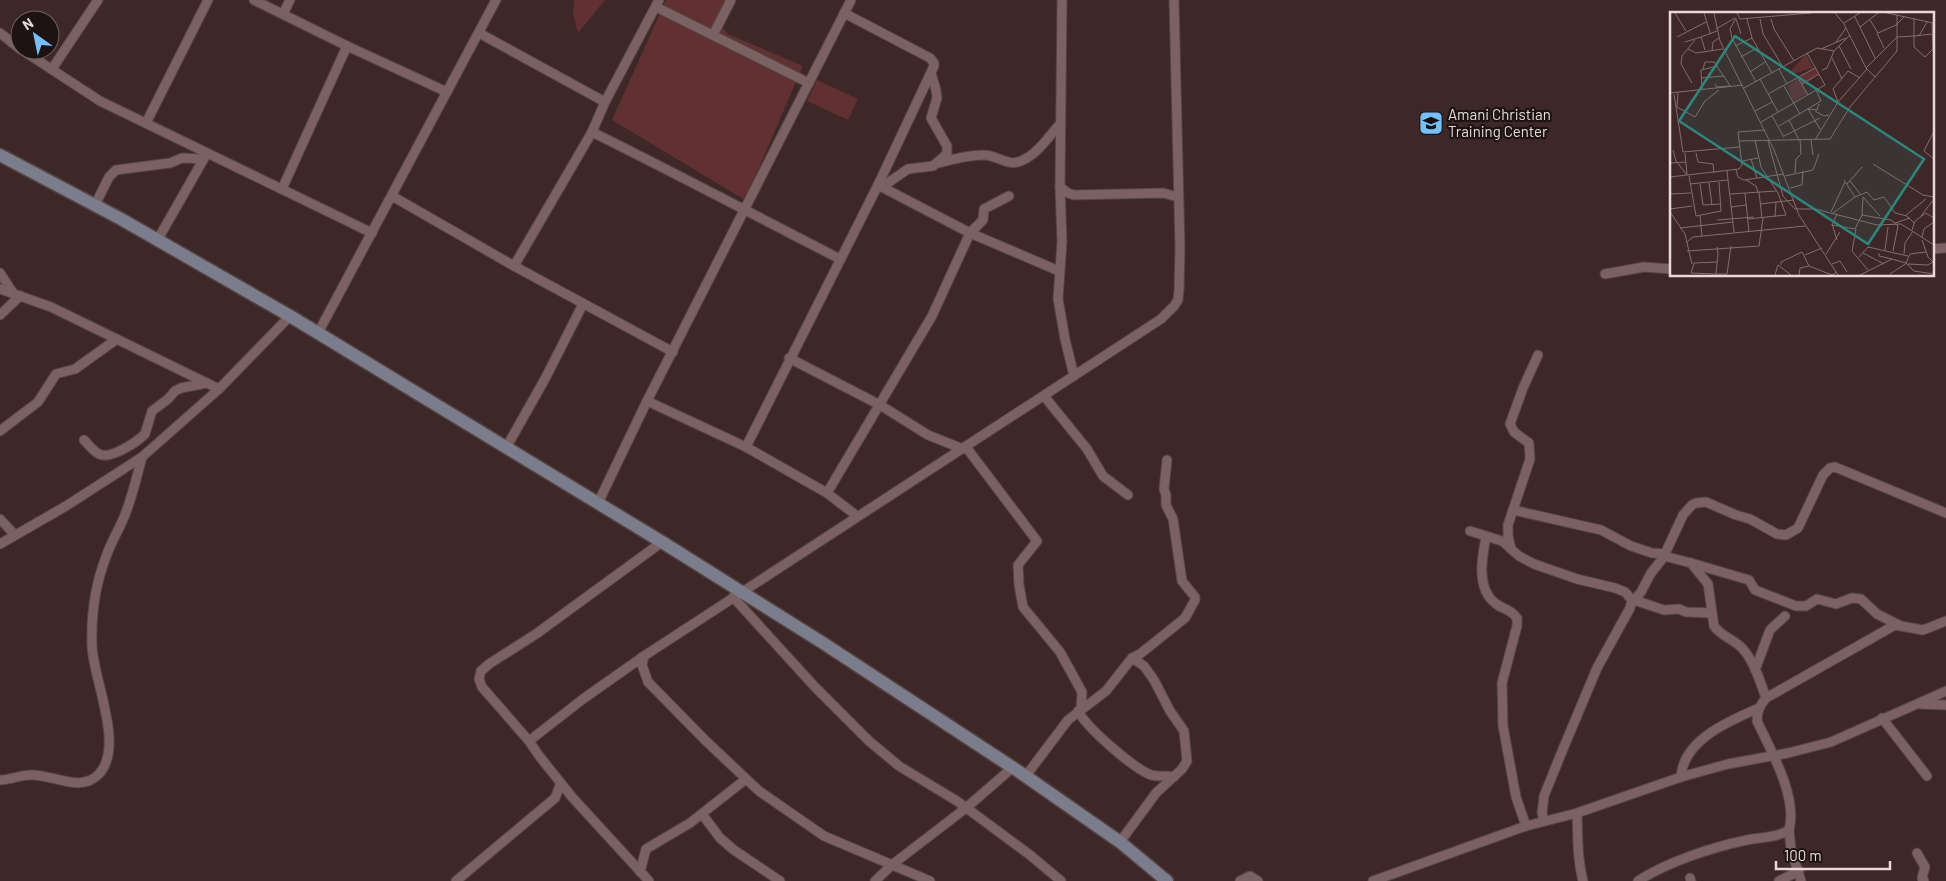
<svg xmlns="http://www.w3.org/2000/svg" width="1946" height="881" font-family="Barlow,sans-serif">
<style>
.green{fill:#603032}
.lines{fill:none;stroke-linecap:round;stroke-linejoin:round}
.street-casing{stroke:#564444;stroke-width:11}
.secondary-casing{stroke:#564444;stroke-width:15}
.street{stroke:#7b6161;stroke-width:9}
.secondary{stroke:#7b7c8c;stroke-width:12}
.labels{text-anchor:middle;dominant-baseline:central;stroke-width:4.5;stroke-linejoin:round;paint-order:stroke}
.poi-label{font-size:15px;fill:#e9dad9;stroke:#1d1313;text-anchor:start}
.inset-road{fill:none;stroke:#826f6e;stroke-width:1}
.view{fill:#30857e;fill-opacity:0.15;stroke:#30857e;stroke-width:2.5}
.inset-edge{fill:none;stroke:#e9dad9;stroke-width:2.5}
</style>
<rect width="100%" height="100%" fill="#3d2727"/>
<g class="green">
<polygon points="574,0 605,0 579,32 577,30 573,13"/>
<polygon points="666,0 727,0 716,21 728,34 803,66 745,200 612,120"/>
<polygon points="817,80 858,99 848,120 807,101"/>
</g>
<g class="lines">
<g class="street-casing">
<g id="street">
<polyline points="254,0 347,46 447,92"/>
<polyline points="1062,0 1060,187 1062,242 1058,299 1065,339 1074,376"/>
<polyline points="656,7 809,83"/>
<polyline points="283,14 290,0"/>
<polyline points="0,33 20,49"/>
<polyline points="479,33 605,102"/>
<polyline points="713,35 731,0"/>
<polyline points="22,50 100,101 372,233"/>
<polyline points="52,69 98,0"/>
<polyline points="146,123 208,0"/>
<path d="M592,132C675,173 758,217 840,259"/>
<path d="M939,163C953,159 969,155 984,155C997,155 1008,167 1021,161C1038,154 1048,137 1060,124"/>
<polyline points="878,185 970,233 1059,271"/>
<polyline points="882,187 908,169 933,166 947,154 947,146 931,118 937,98 936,90 931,73"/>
<polyline points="1060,187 1068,193 1074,195 1163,193 1178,197"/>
<polyline points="282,189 347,46"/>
<polyline points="392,196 514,266 673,352"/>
<polyline points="95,205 109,177 116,170 170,163 182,158 203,159"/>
<polyline points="158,239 206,155"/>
<polyline points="1932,249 1946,248"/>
<polyline points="514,266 592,132 605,102 659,0"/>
<polyline points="0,273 13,293"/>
<polyline points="1605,274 1644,267 1671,269"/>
<polyline points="0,289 51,307 219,389"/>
<polyline points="0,315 20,296"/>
<polyline points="318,333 496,0"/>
<polyline points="789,358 880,405 928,435 963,449"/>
<polyline points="1044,396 1087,449 1103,476 1128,495"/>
<polyline points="647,401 746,447 827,493 857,516"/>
<polyline points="0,431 38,402 56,374 75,369 117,339"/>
<path d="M84,440C89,445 93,451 99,454C110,460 137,442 145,434L152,411L168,399L175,391L181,388L207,383"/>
<polyline points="746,447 878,185 934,66 934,63 930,58 844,13"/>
<polyline points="966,447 1037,541 1018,565 1019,585 1023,607 1060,652 1082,692 1081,709"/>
<polyline points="506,448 546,377 583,304"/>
<polyline points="827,493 932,316 970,233 983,220 984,209 1009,196"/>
<polyline points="598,503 647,401 851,0"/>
<polyline points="1513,510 1601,530 1631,546 1652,553 1665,554"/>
<polyline points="0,519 15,535"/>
<polyline points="1470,531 1502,541 1519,556 1534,564 1577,579 1615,588 1625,592 1632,600 1630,608 1597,668 1563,749 1544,796 1542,813 1544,821"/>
<path d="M1486,537C1482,557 1476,588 1495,603C1503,610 1510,608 1517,618V626L1502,683L1503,726L1516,797L1526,826"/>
<polyline points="0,544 66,506 142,457 219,389 290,316"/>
<polyline points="1511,549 1508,536 1508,525 1530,459 1529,443 1514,432 1510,424 1523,388 1538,355"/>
<path d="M1664,556L1691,563L1708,584L1714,626C1721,636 1733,639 1742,648C1754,661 1760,681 1766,698"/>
<polyline points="1691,563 1749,580 1755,590 1796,606 1806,606 1817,599 1836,604 1852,598 1861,599 1877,614 1899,625"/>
<polyline points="733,597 815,687 869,741 899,766 957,801 1030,855 1061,881"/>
<polyline points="1634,600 1664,610 1679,609 1686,612 1711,613"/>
<polyline points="1632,603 1641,592 1651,573 1663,558 1683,515 1692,505 1696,503 1706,502 1736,515 1750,519 1777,534 1786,535 1798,528 1823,475 1830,468 1835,467 1946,513"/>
<polyline points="644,656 642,665 648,682 706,741 759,791 824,836 930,881"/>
<polyline points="1755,670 1770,630 1785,616"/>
<polyline points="1920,704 1946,705"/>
<path d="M1078,711C1087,728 1133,768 1151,775C1158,777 1166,775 1174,777"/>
<polyline points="1882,718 1927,776"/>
<polyline points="529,741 583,699 644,656 1161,319 1174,306 1178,300 1179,290 1180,248 1174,0"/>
<polyline points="1025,777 1068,720 1106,691 1132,658 1140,654 1185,618 1195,600 1195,597 1182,581 1173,519 1166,505 1166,495 1164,489 1167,460"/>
<path d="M1681,777C1683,740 1729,721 1759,708"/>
<path d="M0,780C10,780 20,775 30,775C51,773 80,794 99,774C125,746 93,679 92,646C91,615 95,585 106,557C111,541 121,527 126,512C133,494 137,476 142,457"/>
<path d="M1577,813C1578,836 1577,858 1583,881"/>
<polyline points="702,814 720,838 734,850 780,881"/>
<polyline points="1789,830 1791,849 1801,881"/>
<polyline points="1120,842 1156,793 1182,769 1187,761 1184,731 1170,711 1154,680 1144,666 1132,658"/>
<polyline points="1917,853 1925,867 1922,878 1924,881"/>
<polyline points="640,872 646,849 690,823 746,779"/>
<polyline points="1690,878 1691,881"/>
<polyline points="456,881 555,798 561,783"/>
<polyline points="649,881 572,797 540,757 529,741 482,687 479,679 481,671 489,664 536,634 662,542"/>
<polyline points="875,881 893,864 966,808 1012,768"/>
<polyline points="1240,881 1250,876 1258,881"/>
<polyline points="1373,881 1526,826 1577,813 1681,777 1728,764 1788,753 1831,742 1946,691"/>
<path d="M1638,881C1667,862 1713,847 1747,840C1761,837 1777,838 1789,830C1798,797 1771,751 1757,721C1757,711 1760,705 1766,698L1895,625L1923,630L1946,621"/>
<polyline points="1779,881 1799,871"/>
</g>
</g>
<g class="secondary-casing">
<polyline id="secondary" points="0,155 121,219 290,316 662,542 823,643 1021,773 1120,842 1167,881"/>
</g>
<use href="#street" class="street"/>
<use href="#secondary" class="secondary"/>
</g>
<defs>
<g id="university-square" transform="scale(1.25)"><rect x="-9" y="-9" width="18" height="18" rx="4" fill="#78bff7" stroke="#1d1313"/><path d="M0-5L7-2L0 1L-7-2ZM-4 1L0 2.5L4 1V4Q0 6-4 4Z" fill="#111"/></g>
</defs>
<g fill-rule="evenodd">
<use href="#university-square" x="1431" y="123"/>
</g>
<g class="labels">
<g class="poi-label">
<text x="1448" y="114">Amani Christian<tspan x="1448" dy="17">Training Center</tspan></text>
</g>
</g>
<g transform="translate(1670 12)">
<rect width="264" height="264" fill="#3d2727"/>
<path d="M136,42L143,56L119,63L121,59ZM145,55L149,62L133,73L138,81L124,90L117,74Z" fill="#603032"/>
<path class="inset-road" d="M5,1L16,19M34,1L40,21M44,1L50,29L104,138L129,203L168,263M67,1L70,7L141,1M165,1L174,12L196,56L205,65M217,1L263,11M185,5L205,46M66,6L60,17L62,26L86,70M244,6V35L255,45L263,37L262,11M66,7L71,22M77,7L82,26L102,61M90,7L93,22L113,55M101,7L104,17L124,49M200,8L208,21L226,13L235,4M174,11L190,1M190,15L208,1M46,17L65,6M207,21L214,36M244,24L262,22M249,24L257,10M7,25L36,10M227,25L244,24M15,30L31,25M166,30L176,16M65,34L82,26M169,34L181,57M18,37L26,41L53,37M151,37L176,26M35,38L31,25L47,19M42,38L43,30L49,26M71,45L87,36M162,46L172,67M196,56L227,25M33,57L35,50H44L61,75M109,57L117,72M152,58L157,56L164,39M80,60L95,50M31,66L54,64M128,66L138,83M90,67L108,100M22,71L11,52L12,44L25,28M45,72L47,75L60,74M132,72L149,62M114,74L130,102M74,76L147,36L164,39L180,23M32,77L31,58L48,54M0,81L73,73M4,82L13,140L69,135M98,82L145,56M168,90L163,77L178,59L190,66M7,95L25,105L35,89L49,78M7,95L8,80M138,97L150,117M138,97L147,98L149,92M85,99L102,90M145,99L154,104L159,103M102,104L114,125M119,108L129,128M91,110L155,73L137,41M109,114L151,89L146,78M264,119L254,139L264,147M114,124L150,106M141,128L143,143M145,128L168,90L197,57M69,129L160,127L180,95L227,39V3M98,129L113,184L125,197H145L207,213L231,212L264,233M3,138L6,149L17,163M15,141L17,162M26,141L28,150L43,152L44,161M81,147L87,166M72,149L88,146M0,151L16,150M203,152L253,183L264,185M66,158L68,165L74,168L114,162M57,159L64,220M125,161L126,147L131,142L130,128M19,164L26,204L51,199L49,170M115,164L143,158L149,142M0,165L69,157L72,153L68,120L95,118M76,168L86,174L88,180M180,169L191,183M39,171L42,193M20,172L58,168M30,172L33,193L51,192M177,172L192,155M120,176L132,173L133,159M89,180L92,206M75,181L79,220M0,182L21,181M60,182L106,179M185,185L197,180L204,188L214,185L225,201L237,204L244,211M193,185L210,204M90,192L124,188M61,195L76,193M0,197L22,194M0,200L15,222L22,252M161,200L175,170M163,201L185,185L174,168M167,202L162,213L185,217L192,203L221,208L228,214L223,239M192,203L193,185M236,203L256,187M30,204L32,224M251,204L264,187M105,205L106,190M78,207L116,203L108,181L91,155L85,128M47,208L84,205M225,211L240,206M162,212L167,228M10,216L63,210M186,217L182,239L198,258M242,218L245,209L256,201L264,206M252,225L254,217L264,210M252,228L258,245L263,250M17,230L23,225L135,214M215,238L218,215M17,239L89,234L93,206M256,240L240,242L236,251L244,259L264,262M193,241L214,252M209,241V244L222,247M156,242L170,220M234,242L235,231L243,219M135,243L152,236M189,245L198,235L238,244M47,250L24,251L21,261L46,262L48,242L47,235M162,252L170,249L177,260M238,252L258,253L263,250M111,253V250L132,240L139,254M46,262H57L61,234M220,262L237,251M105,263L108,253L121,263M129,263L130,256L139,254L162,263L167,260M190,263L222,247L236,251"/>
<path class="view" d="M65,24L254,147L198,232L9,109Z"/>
<rect width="264" height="264" class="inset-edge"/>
</g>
<g transform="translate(35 35) rotate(327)"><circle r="24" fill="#1d1313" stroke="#6f6362"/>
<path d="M0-4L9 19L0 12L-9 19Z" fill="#78bff7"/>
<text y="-8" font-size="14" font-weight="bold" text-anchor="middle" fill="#e9dad9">N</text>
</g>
<path d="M1776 861v8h114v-8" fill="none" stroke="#e9dad9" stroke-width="2.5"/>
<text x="1784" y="861" font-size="15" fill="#e9dad9" stroke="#1d1313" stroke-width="4" paint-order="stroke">100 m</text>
</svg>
